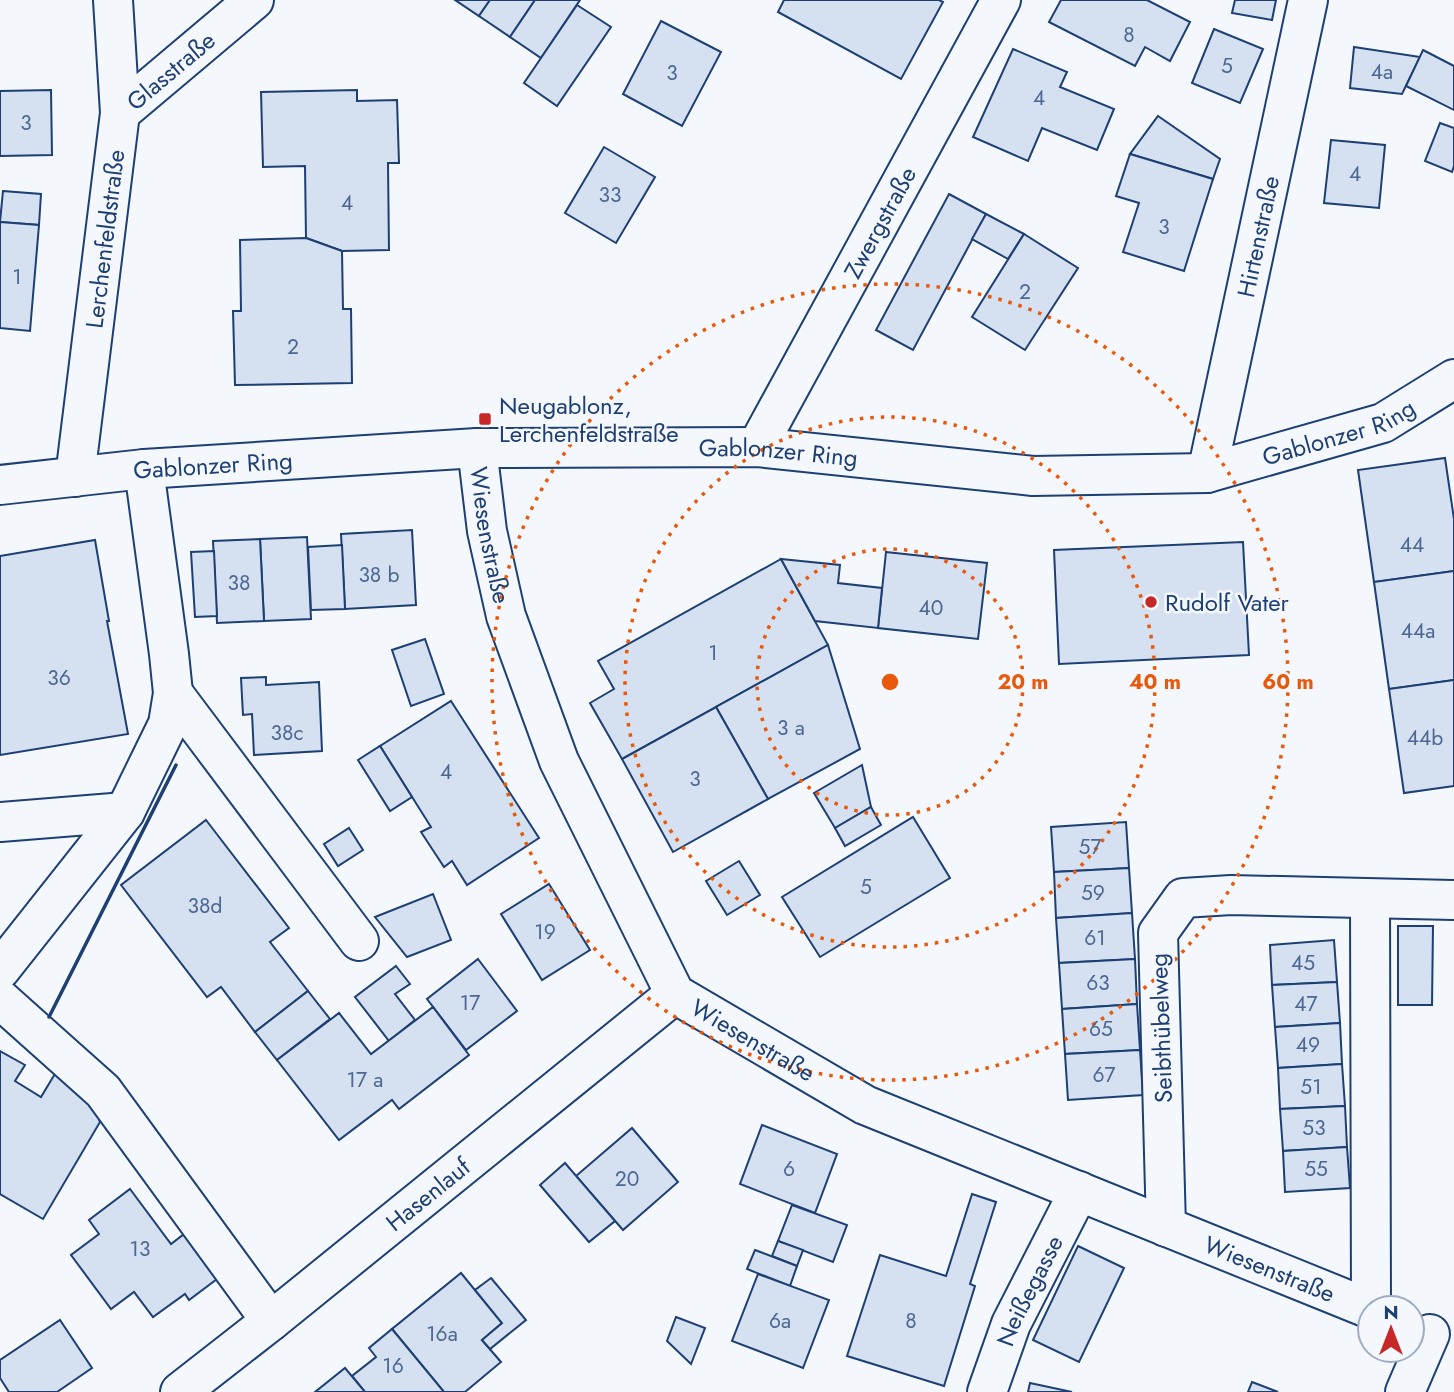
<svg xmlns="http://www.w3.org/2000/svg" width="1454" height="1392" font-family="Jost,sans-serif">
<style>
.building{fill:#d5e0f0;stroke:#1d3f73;stroke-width:2}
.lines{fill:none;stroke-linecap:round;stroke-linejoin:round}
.minor-casing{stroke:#1d3f73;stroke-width:42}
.minor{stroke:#f4f7fb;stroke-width:38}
.wall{stroke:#1d3f73;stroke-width:3.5}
.ring{fill:none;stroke:#e8590c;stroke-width:3.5;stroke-dasharray:3.5 7}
.poi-dot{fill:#c62828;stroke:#f4f7fb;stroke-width:2.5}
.labels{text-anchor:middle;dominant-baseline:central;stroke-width:5;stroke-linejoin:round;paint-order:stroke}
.number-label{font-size:21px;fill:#4b6792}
.street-label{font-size:24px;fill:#1d3f73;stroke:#f4f7fb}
.poi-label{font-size:24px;fill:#1d3f73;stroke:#f4f7fb;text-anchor:start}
.centre{fill:#e8590c;stroke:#f4f7fb;stroke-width:3.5}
.ring-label{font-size:21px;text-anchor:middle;font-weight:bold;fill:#e8590c;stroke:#f4f7fb;stroke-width:5;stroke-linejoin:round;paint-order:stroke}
</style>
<rect width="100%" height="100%" fill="#f4f7fb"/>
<g class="building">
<polygon points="455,0 490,0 479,16"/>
<polygon points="490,0 535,0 510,37 479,16"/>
<polygon points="535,0 580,0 541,58 510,37"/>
<polygon points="784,0 939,0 943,2 901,79 778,12"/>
<polygon points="1061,0 1147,0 1190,22 1170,61 1145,47 1135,66 1049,22"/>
<polygon points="1235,0 1276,0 1272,20 1232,13"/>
<polygon points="577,5 611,27 557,106 524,83"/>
<polygon points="661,21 721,52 682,126 623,94"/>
<polygon points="1214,29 1263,49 1240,103 1192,83"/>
<polygon points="1354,47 1420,57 1402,94 1350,88"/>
<polygon points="1013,49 1067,72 1060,87 1114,109 1097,150 1042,128 1028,161 973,137"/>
<polygon points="1423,50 1454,66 1454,110 1406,86"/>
<polygon points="51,90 52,155 0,156 0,91"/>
<polygon points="357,90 357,101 397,100 399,163 388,163 389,250 342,251 306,238 305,166 263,167 261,92"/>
<polygon points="1158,116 1220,159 1213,179 1130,154"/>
<polygon points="1440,123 1454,128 1454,166 1452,172 1425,161"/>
<polygon points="1331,140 1385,145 1379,208 1324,203"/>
<polygon points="604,147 655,177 616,243 565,213"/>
<polygon points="1130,154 1213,179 1184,271 1123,252 1139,203 1116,196"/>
<polygon points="3,191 41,194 39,225 0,222"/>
<polygon points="949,194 986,214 913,350 876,330"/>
<polygon points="986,214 1024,234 1008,259 972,239"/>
<polygon points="0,222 39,225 30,331 0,328"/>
<polygon points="1024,234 1078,268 1025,350 972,317"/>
<polygon points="306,238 342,251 343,309 351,309 352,383 235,385 233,311 241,311 240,240"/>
<polygon points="1445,458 1454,519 1454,571 1374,582 1358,470"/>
<polygon points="412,530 416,605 345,609 341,534"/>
<polygon points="307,537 311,619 264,621 260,539"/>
<polygon points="260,539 264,621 217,623 213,541"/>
<polygon points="95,540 109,621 107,621 128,734 0,755 0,556"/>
<polygon points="1243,542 1249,655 1059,664 1054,550"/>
<polygon points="342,545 345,609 311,610 308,547"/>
<polygon points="214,551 217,616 195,617 191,552"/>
<polygon points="886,552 987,563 978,639 878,628"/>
<polygon points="781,559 828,645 622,759 590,703 614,689 598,661"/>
<polygon points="781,559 840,565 838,583 882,588 878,628 815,621"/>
<polygon points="1454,571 1454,680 1389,689 1374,582"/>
<polygon points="425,639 444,694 411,706 392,650"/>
<polygon points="828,645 860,749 768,799 716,707"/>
<polygon points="266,677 266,685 319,682 322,751 254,755 252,714 243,715 241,678"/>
<polygon points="1454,680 1454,786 1404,793 1389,689"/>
<polygon points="451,701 539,838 467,885 452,861 444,867 421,832 431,827 380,746"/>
<polygon points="716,707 768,799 673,852 622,759"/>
<polygon points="380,746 412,797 390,811 358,760"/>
<polygon points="862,765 871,807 835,828 814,793"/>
<polygon points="871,807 881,825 845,846 835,828"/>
<polygon points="913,817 950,878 820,957 782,897"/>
<polygon points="206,820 289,928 270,942 308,991 255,1032 221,987 207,997 121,885"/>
<polygon points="1126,822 1129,868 1054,872 1051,827"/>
<polygon points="349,828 363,850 338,866 324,844"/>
<polygon points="739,861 760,895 727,915 706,881"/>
<polygon points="1129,868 1132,913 1056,918 1054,872"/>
<polygon points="549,884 590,950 542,980 501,914"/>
<polygon points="433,894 451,940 407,957 375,917"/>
<polygon points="1132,913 1135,959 1059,963 1056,918"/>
<polygon points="1398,926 1433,926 1432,1005 1398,1005"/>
<polygon points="1334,940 1337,982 1272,985 1270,945"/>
<polygon points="478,959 517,1011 466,1050 427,999"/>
<polygon points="1135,959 1137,1004 1062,1009 1059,963"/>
<polygon points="396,966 410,984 395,994 415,1020 389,1041 355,997"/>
<polygon points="1337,982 1340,1023 1275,1027 1272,985"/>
<polygon points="308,991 330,1019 277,1060 255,1032"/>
<polygon points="1137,1004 1140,1050 1065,1054 1062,1009"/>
<polygon points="433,1007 469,1055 399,1109 392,1100 339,1140 277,1060 339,1013 371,1054"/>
<polygon points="1340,1023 1342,1064 1278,1068 1275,1027"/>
<polygon points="1140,1050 1143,1095 1068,1100 1065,1054"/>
<polygon points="0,1051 25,1065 15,1081 41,1097 56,1072 88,1091 100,1122 43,1219 0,1194"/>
<polygon points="1342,1064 1345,1106 1280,1109 1278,1068"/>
<polygon points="1345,1106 1347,1147 1283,1151 1280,1109"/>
<polygon points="762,1125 837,1154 815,1213 740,1184"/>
<polygon points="632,1128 678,1182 623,1230 576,1176"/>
<polygon points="1347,1147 1350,1188 1285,1192 1283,1151"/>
<polygon points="565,1163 615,1221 589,1242 540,1185"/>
<polygon points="130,1189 171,1244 188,1231 221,1276 189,1300 185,1294 153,1317 134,1292 111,1309 71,1255 99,1234 89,1220"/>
<polygon points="972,1194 996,1202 970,1284 975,1286 944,1386 847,1356 880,1255 946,1276"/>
<polygon points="792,1205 847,1225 833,1262 778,1241"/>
<polygon points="778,1241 803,1250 797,1266 772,1256"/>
<polygon points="1078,1246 1124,1268 1079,1362 1033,1340"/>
<polygon points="755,1250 797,1266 790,1286 747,1269"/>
<polygon points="461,1273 502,1323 482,1340 501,1362 465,1392 444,1392 392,1329"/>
<polygon points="758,1274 829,1300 803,1368 732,1341"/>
<polygon points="491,1278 526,1320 490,1349 482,1340 502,1323 475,1290"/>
<polygon points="676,1317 705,1328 691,1364 667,1341"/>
<polygon points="60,1320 92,1368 57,1392 9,1392 0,1378 0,1360"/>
<polygon points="392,1329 444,1392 365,1392 352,1376 376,1357 369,1348"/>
<polygon points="345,1368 365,1392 315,1392"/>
<polygon points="1252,1382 1278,1392 1248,1392"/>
<polygon points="1030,1383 1072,1392 1028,1392"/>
</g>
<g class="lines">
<g class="minor-casing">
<g id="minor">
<path id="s1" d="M120,113L254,0"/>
<path id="s2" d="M757,447L1001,0"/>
<path id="s3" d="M477,448L487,531L506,616L559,761L675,994L865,1105L1370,1309"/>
<path id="s4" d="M1207,473L1308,0"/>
<path id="s5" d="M75,477L120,113L113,0"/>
<path id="s6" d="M0,485L144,469L477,448L757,447L1033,476L1207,473L1383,423L1454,379"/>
<polyline points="173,693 359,941"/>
<polyline points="0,822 125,812"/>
<polyline points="1370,899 1371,1308"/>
<polyline points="0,970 125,812 168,724 173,693 169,654 144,469"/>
<polyline points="0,999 103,1091 271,1321"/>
<polyline points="1166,1227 1158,933 1183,898 1231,895 1454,900"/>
<path id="s7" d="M180,1392L271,1321L675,994"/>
<path id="s8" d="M987,1392L1011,1324L1079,1191"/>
<polyline points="1405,1392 1430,1334"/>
</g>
</g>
<use href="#minor" class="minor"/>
<polyline class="wall" points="49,1017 176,765"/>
</g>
<g class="ring">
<circle cx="890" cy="682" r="133"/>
<circle cx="890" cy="682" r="265"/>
<circle cx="890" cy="682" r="398"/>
</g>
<g class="poi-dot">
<rect x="478" y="412" width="14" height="14" rx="3.5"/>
<circle cx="1151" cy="602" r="7"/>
</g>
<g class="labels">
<g class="number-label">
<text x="1129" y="35">8</text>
<text x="1227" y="66">5</text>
<text x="1382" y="72">4a</text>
<text x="672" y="73">3</text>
<text x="1039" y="98">4</text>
<text x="26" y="123">3</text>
<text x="1355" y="174">4</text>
<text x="610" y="195">33</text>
<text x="347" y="203">4</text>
<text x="1164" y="227">3</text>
<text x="17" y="277">1</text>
<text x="1025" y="292">2</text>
<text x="293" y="347">2</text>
<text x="1412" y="545">44</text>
<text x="379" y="575">38 b</text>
<text x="239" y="583">38</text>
<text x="931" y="608">40</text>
<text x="1418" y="631">44a</text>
<text x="713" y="653">1</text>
<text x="59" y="678">36</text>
<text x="791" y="728">3 a</text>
<text x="287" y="733">38c</text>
<text x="1425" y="738">44b</text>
<text x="446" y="772">4</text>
<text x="695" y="779">3</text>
<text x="1090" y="847">57</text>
<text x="866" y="887">5</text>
<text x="1093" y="893">59</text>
<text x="205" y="906">38d</text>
<text x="545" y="932">19</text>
<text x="1095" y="938">61</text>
<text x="1303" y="963">45</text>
<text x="1098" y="983">63</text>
<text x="470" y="1003">17</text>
<text x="1306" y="1004">47</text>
<text x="1101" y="1029">65</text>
<text x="1308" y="1045">49</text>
<text x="1104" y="1075">67</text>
<text x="365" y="1080">17 a</text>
<text x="1311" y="1087">51</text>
<text x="1314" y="1128">53</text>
<text x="789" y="1169">6</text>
<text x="1316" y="1169">55</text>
<text x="627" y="1179">20</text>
<text x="140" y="1249">13</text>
<text x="780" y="1321">6a</text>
<text x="911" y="1321">8</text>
<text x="442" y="1334">16a</text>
<text x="393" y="1366">16</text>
</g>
<g class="street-label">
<text stroke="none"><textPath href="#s1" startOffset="66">Glasstraße</textPath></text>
<text stroke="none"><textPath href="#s2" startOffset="256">Zwergstraße</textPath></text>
<text stroke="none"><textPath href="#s4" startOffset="242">Hirtenstraße</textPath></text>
<text stroke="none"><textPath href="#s5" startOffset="240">Lerchenfeldstraße</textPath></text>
<text stroke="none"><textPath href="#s6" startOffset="1348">Gablonzer Ring</textPath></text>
<text stroke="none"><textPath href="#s6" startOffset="780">Gablonzer Ring</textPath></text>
<text stroke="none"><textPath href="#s6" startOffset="214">Gablonzer Ring</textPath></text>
<text stroke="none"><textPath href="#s3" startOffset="88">Wiesenstraße</textPath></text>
<text transform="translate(1161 1028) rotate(-92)">Seibthübelweg</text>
<text stroke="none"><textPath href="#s3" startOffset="676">Wiesenstraße</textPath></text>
<text stroke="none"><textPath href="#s7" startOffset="317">Hasenlauf</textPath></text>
<text stroke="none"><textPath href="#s3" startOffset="1242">Wiesenstraße</textPath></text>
<text stroke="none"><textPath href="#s8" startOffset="110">Neißegasse</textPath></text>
</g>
<g class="poi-label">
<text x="499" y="405">Neugablonz,<tspan x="499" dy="28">Lerchenfeldstraße</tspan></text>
<text x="1165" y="602">Rudolf Vater</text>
</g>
</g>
<circle cx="890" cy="682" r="10" class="centre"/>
<g class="ring-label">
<text x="1023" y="689">20 m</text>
<text x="1155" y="689">40 m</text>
<text x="1288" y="689">60 m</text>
</g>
<g transform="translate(1391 1329)"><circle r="33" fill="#f4f7fb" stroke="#9eadc5" stroke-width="2"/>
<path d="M0-5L12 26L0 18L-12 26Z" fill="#c62828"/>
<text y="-10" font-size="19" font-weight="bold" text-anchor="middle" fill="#1d3f73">N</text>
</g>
</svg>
